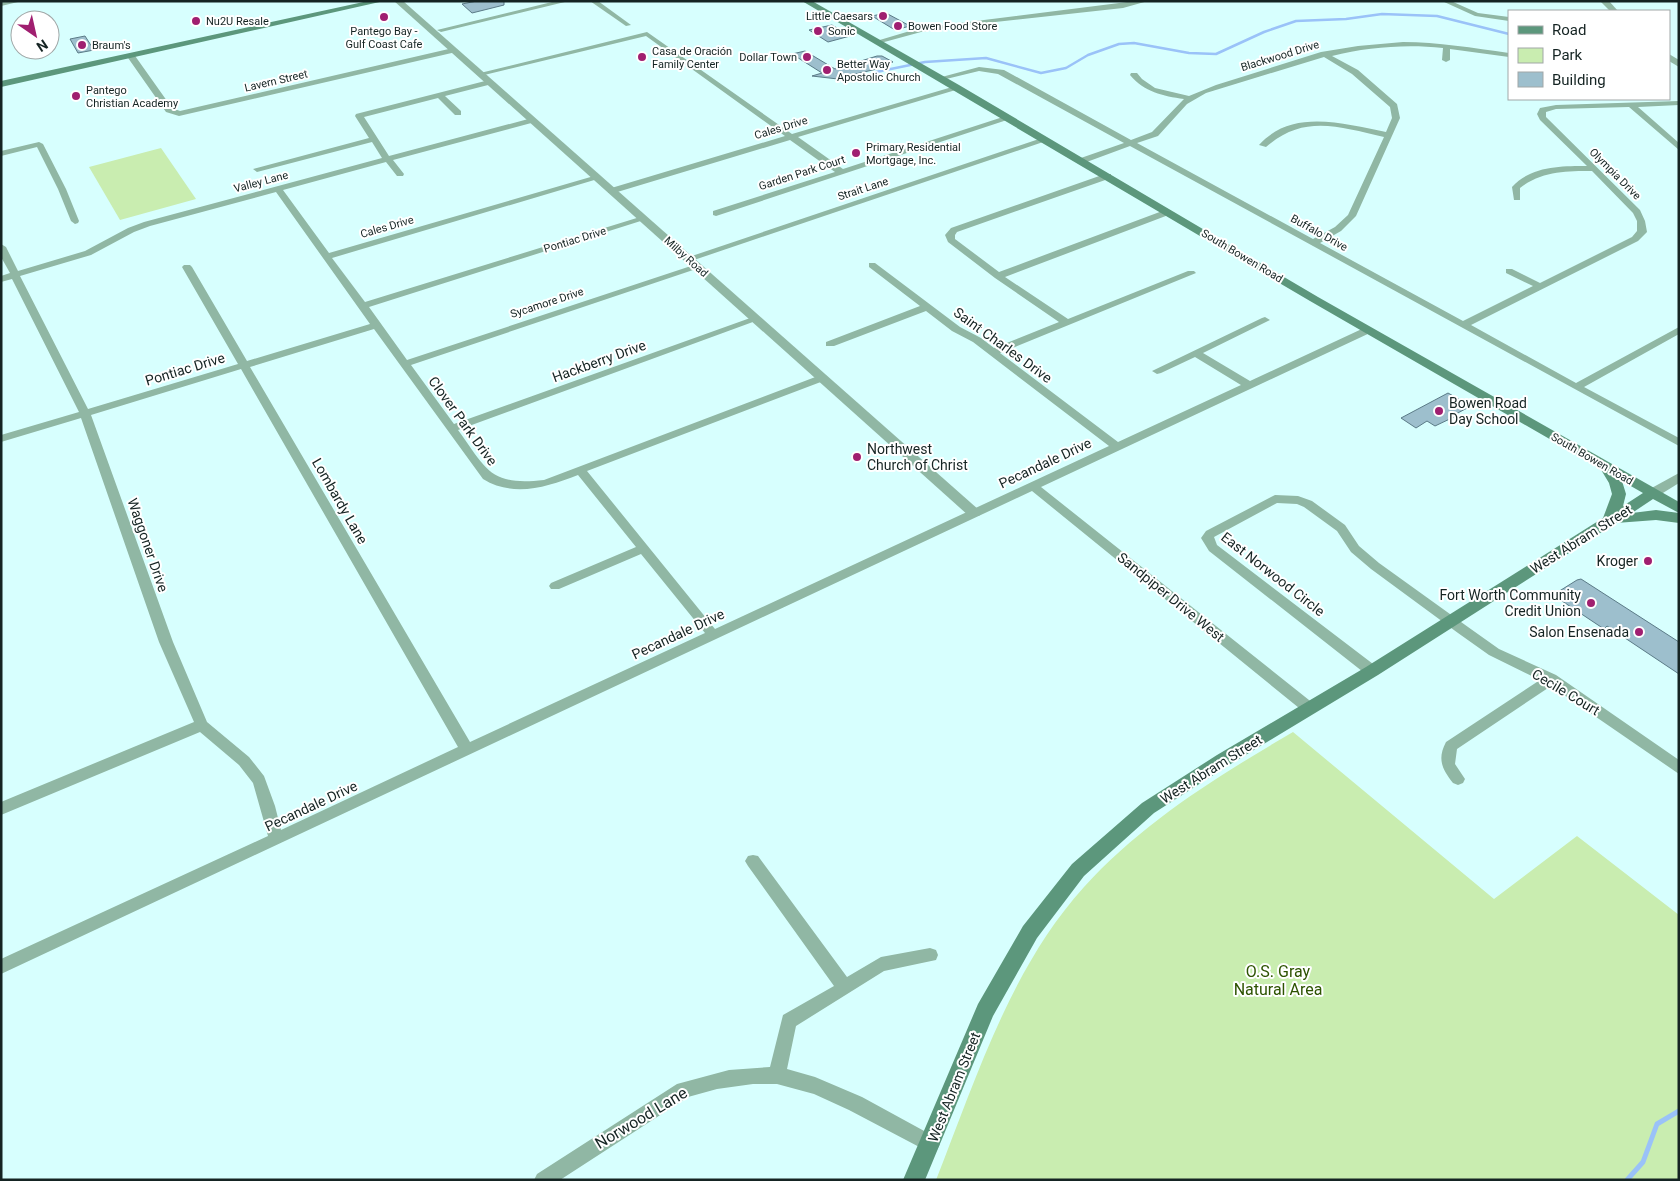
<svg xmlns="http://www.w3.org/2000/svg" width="1680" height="1181" font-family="Roboto,sans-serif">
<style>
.green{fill:#c9edb0}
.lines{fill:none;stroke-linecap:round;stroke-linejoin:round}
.stream-far1{stroke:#9ac2f8;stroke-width:2.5}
.stream{stroke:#9ac2f8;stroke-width:5}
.building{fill:#9dbfcd;stroke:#5b7b87}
.minor{fill:#90b7a4;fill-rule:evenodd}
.tertiary{fill:#90b7a4;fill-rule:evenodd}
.secondary{fill:#5c977c;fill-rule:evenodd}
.poi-dot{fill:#a01f70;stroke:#fff;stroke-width:2}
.labels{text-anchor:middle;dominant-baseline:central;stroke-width:4;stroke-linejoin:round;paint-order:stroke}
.far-poi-label{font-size:11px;fill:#152423;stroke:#fff;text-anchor:start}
.far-street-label{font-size:11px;fill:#152423;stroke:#fff}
.street-label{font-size:14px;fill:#152423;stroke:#fff}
.poi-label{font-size:14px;fill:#152423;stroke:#fff;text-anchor:end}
.near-park-label{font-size:16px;fill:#2d5301;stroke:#fff}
.near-street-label{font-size:16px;fill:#152423;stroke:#fff}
</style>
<rect width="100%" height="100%" fill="#d7fffe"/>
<g class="green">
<polygon points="161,148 196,199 120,220 89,167"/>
<path d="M1293,732L1494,899L1577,836L1679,915V1180H936C976,1079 1010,969 1084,887C1143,822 1218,776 1293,732Z"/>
</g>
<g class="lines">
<polyline class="stream-far1" points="876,72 925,62 986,58 1041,73 1066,68 1088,55 1119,44 1134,43 1189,53 1216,54 1264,32 1296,21 1346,19 1382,14 1437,16 1509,34"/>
<polyline class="stream" points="1627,1180 1643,1162 1657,1124 1679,1111"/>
</g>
<g class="building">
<polygon points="477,1 504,1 504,5 472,13 462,4"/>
<polygon points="886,13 910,26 895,30 872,16"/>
<polygon points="832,25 850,36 828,42 809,30"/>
<polygon points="85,36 94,50 78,53 70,39"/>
<polygon points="805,51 835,69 877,56 882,56 893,62 878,66 881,68 847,76 855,81 812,76 822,73 792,54"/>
<polygon points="1448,393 1471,406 1454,415 1456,416 1435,426 1427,421 1416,428 1401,418"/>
<polygon points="1581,579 1679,642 1679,674 1607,626 1604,629 1553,595 1577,580"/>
</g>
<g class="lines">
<g class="minor">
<polygon points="19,1 18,2 1,6 1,2"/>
<polygon points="556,1 569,1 441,32 437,30"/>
<polygon points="590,1 598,1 631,25 626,26"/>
<polygon points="1135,1 1148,1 1123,8 959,26 921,32 877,44 873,42 920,28"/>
<polygon points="1442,1 1451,1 1478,13 1509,17 1509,21 1475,16"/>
<polygon points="647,32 792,134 959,85 959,89 798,137 843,169 1006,116 1013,118 716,216 713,215 713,211 835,172 790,140 614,193 608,193 608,189 785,136 646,36 480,76 476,74"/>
<path d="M1403,42C1438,42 1473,48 1509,53V57L1450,49V60L1446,62L1442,60L1443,48C1406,44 1368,47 1332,56L1358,70L1397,104L1400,118L1356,216L1341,231L1320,243L1463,321L1533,286L1506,273V269H1512L1540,283L1632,237L1637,231V221L1633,213L1592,171C1566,171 1542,171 1520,188V200H1514L1512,187C1531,166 1561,166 1587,166L1540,120L1537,114L1540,108L1556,105L1679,101V105L1638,107L1679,143V150L1629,107L1556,109L1546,112V117L1640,210L1645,221L1647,232L1638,241L1471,325L1576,383L1679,327V334L1584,387L1679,438V446L1130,146L1084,163H1078V159L1124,143L998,74L979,71L942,80L938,78L979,67L1004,70L1131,140L1152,132L1184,99C1163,96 1144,92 1130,75L1131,73H1137L1142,79L1155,88L1189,96L1216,85L1321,52L1358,46ZM1324,57L1352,74L1390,107L1392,118L1386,132C1344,124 1292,108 1259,145L1266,147C1304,114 1339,127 1384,137L1348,215L1335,227L1313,239L1137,143L1158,136L1187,104L1206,93Z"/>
<polygon points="453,48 457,50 456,52 179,116 166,112 126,55 133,53 172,108 180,111"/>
<path d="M489,80L493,82L492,84L445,96L461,111V115H455L438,98L364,117L389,156L532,118L536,120L535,122L393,160L404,174L403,176H397L386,162L283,190L329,253L594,176L601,178L332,258L365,302L640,217L643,216L647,219L369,307L407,360L694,265L697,264L702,267L411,365L454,424L753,317L756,316L761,319L458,430C487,470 490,486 544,480L818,376H826L827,378L826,380L587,471L715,629L1109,446L973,342L952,331L926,311L834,346H826V342L920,306L869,267V263H875L960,327L981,338L994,348L1059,322L995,278L948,242L945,235L951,228L1105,174H1111V178L957,232L955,235V239L999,272L1165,210H1171V214L1005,277L1068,319L1188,271H1194L1196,273L1000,353L1118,442L1241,385L1195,357L1161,373L1157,374L1152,371L1262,318L1265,317L1270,320L1203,353L1250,381L1364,328H1372V332L1041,487L1314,704L1316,708L1314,712L1309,713L1304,712L1032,491L1,974V959L268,836L253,783L239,765L200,732L1,815V802L194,722L159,642L81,418L1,442V435L79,412L12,279L1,282V276L10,273L1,257V244L6,247L18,271L85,251L128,228L144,222L382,158L372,142L257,172L253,169L369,138L355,116L356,114ZM276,192L370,324L247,361L192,267L190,265H184L182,267L238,364L88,409L20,276L91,255L134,232L150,226ZM374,329L483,479C514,498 547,487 578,475L636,547L551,583L549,586L551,589H559L641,554L705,633L470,742L250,367ZM241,369L458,747L281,830L275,806L264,776L249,757L207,722L173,642L91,415Z"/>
<polygon points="1042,138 1049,140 691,261 685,261 683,259"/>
<polygon points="39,142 43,144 66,189 79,221 78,223 75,224 71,221 58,189 37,147 1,156 1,151"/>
<path d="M1275,495L1298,496L1312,501L1345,525L1359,546L1379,563L1468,627L1499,649L1556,675L1679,760V774L1551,686L1457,749L1455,764L1465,779L1463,783L1458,785L1453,783C1442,769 1437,759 1446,742L1540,680L1489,655L1458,633L1371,569L1351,552L1337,531L1304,507L1297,504L1277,503L1214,537L1217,545L1377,667L1379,671L1377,675H1367L1209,551L1201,538L1206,531Z"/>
<polygon points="753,855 758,856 847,977 881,957 930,948 936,950 938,955 936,960 884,971 796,1026 787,1069 815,1077 862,1097 937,1138 940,1144 937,1150 931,1153 925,1150 849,1110 814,1094 777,1084 753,1084 717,1089 688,1097 560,1180 534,1180 537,1174 677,1084 729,1070 770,1067 783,1015 834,986 748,866 745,861 748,856"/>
</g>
<g class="tertiary">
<polygon points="394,1 403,1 979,510 981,513 979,516 969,516"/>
<polygon points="1600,1 1609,1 1618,11 1610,11"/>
<polygon points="1669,54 1679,60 1679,67 1669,61"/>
<polygon points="1679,473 1679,483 1658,496 1648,496 1646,493 1648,490"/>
</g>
<g class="secondary">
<polygon points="368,1 384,1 1,87 1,81"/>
<path d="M802,1H812L959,85L1318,297L1679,502V513L1653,499L1632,513L1656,510L1679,513V523L1656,520L1616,523L1378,675L1229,765L1154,813L1084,876L1037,938L993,1016L925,1180H903L978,1004L1023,926L1072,864L1142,803L1217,755L1366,667L1603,518L1612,494L1609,483L1600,468L1310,301ZM1622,481L1643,493L1623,506L1626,494Z"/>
</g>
</g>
<g class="poi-dot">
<circle cx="883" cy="16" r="5"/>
<circle cx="384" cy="17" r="5"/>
<circle cx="196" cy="21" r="5"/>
<circle cx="898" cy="26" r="5"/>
<circle cx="818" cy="31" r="5"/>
<circle cx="82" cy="45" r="5"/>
<circle cx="642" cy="57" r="5"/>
<circle cx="807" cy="57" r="5"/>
<circle cx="827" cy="70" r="5"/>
<circle cx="76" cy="96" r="5"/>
<circle cx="856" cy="153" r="5"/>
<circle cx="1439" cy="411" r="5"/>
<circle cx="857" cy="457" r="5"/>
<circle cx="1648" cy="561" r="5"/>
<circle cx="1591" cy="603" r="5"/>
<circle cx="1639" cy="632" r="5"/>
</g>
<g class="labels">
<g class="far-poi-label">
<text x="873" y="16" text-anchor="end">Little Caesars</text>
<text x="206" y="21">Nu2U Resale</text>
<text x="908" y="26">Bowen Food Store</text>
<text x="384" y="31" text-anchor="middle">Pantego Bay -<tspan x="384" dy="13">Gulf Coast Cafe</tspan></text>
<text x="828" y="31">Sonic</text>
<text x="92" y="45">Braum's</text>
<text x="652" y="51">Casa de Oración<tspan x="652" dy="13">Family Center</tspan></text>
<text x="797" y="57" text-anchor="end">Dollar Town</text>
<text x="837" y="64">Better Way<tspan x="837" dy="13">Apostolic Church</tspan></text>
<text x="86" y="90">Pantego<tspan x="86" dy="13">Christian Academy</tspan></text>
<text x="866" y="147">Primary Residential<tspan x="866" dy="13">Mortgage, Inc.</tspan></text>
</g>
<g class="far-street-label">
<text transform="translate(1280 56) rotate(-17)">Blackwood Drive</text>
<text transform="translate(276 81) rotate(-13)">Lavern Street</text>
<text transform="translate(781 128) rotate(-17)">Cales Drive</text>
<text transform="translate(802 173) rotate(-18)">Garden Park Court</text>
<text transform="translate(1615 174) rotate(45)">Olympia Drive</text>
<text transform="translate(261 182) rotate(-15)">Valley Lane</text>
<text transform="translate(863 189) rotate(-18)">Strait Lane</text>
<text transform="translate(387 227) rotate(-16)">Cales Drive</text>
<text transform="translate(1319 233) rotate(29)">Buffalo Drive</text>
<text transform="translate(575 240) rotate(-17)">Pontiac Drive</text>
<text transform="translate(1242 256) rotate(31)">South Bowen Road</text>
<text transform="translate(686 257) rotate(42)">Milby Road</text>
<text transform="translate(547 303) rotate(-18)">Sycamore Drive</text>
<text transform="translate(1592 459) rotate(30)">South Bowen Road</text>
</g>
<g class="street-label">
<text transform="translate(1003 345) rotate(36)">Saint Charles Drive</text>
<text transform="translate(599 361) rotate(-20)">Hackberry Drive</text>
<text transform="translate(185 369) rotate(-17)">Pontiac Drive</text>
<text transform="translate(463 421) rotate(54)">Clover Park Drive</text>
<text transform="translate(1045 463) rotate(-25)">Pecandale Drive</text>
<text transform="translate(340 501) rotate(60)">Lombardy Lane</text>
<text transform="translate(1581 539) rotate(-32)">West Abram Street</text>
<text transform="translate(148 545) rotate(71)">Waggoner Drive</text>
<text transform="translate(1273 574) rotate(38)">East Norwood Circle</text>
<text transform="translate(1171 597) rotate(39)">Sandpiper Drive West</text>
<text transform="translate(678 634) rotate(-25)">Pecandale Drive</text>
<text transform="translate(1566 692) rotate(31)">Cecile Court</text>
<text transform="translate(1211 769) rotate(-32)">West Abram Street</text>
<text transform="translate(311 806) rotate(-25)">Pecandale Drive</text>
<text transform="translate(954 1087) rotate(-68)">West Abram Street</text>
</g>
<g class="poi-label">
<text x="1449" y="403" text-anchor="start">Bowen Road<tspan x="1449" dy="16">Day School</tspan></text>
<text x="867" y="449" text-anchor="start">Northwest<tspan x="867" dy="16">Church of Christ</tspan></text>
<text x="1638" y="561">Kroger</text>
<text x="1581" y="595">Fort Worth Community<tspan x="1581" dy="16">Credit Union</tspan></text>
<text x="1629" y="632">Salon Ensenada</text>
</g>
<g class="near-park-label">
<text x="1278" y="971">O.S. Gray<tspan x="1278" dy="18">Natural Area</tspan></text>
</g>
<g class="near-street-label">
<text transform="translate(641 1118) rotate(-31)">Norwood Lane</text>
</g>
</g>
<rect width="1680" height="1181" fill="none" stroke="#152423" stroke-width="5"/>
<rect x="1508" y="10" width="162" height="90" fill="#ffffff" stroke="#a1a7a7"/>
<rect x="1518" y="26" width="25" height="8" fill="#5c977c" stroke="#a1a7a7"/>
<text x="1552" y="35" font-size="15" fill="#152423">Road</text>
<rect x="1518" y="48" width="25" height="15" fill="#c9edb0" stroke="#a1a7a7"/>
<text x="1552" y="60" font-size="15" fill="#152423">Park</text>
<rect x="1518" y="72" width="25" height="15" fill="#9dbfcd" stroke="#a1a7a7"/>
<text x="1552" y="85" font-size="15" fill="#152423">Building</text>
<g transform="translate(35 35) rotate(146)"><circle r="24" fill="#ffffff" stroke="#a1a7a7"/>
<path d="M0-4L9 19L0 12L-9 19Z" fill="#a01f70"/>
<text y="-8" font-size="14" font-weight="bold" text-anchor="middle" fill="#152423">N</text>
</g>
</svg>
